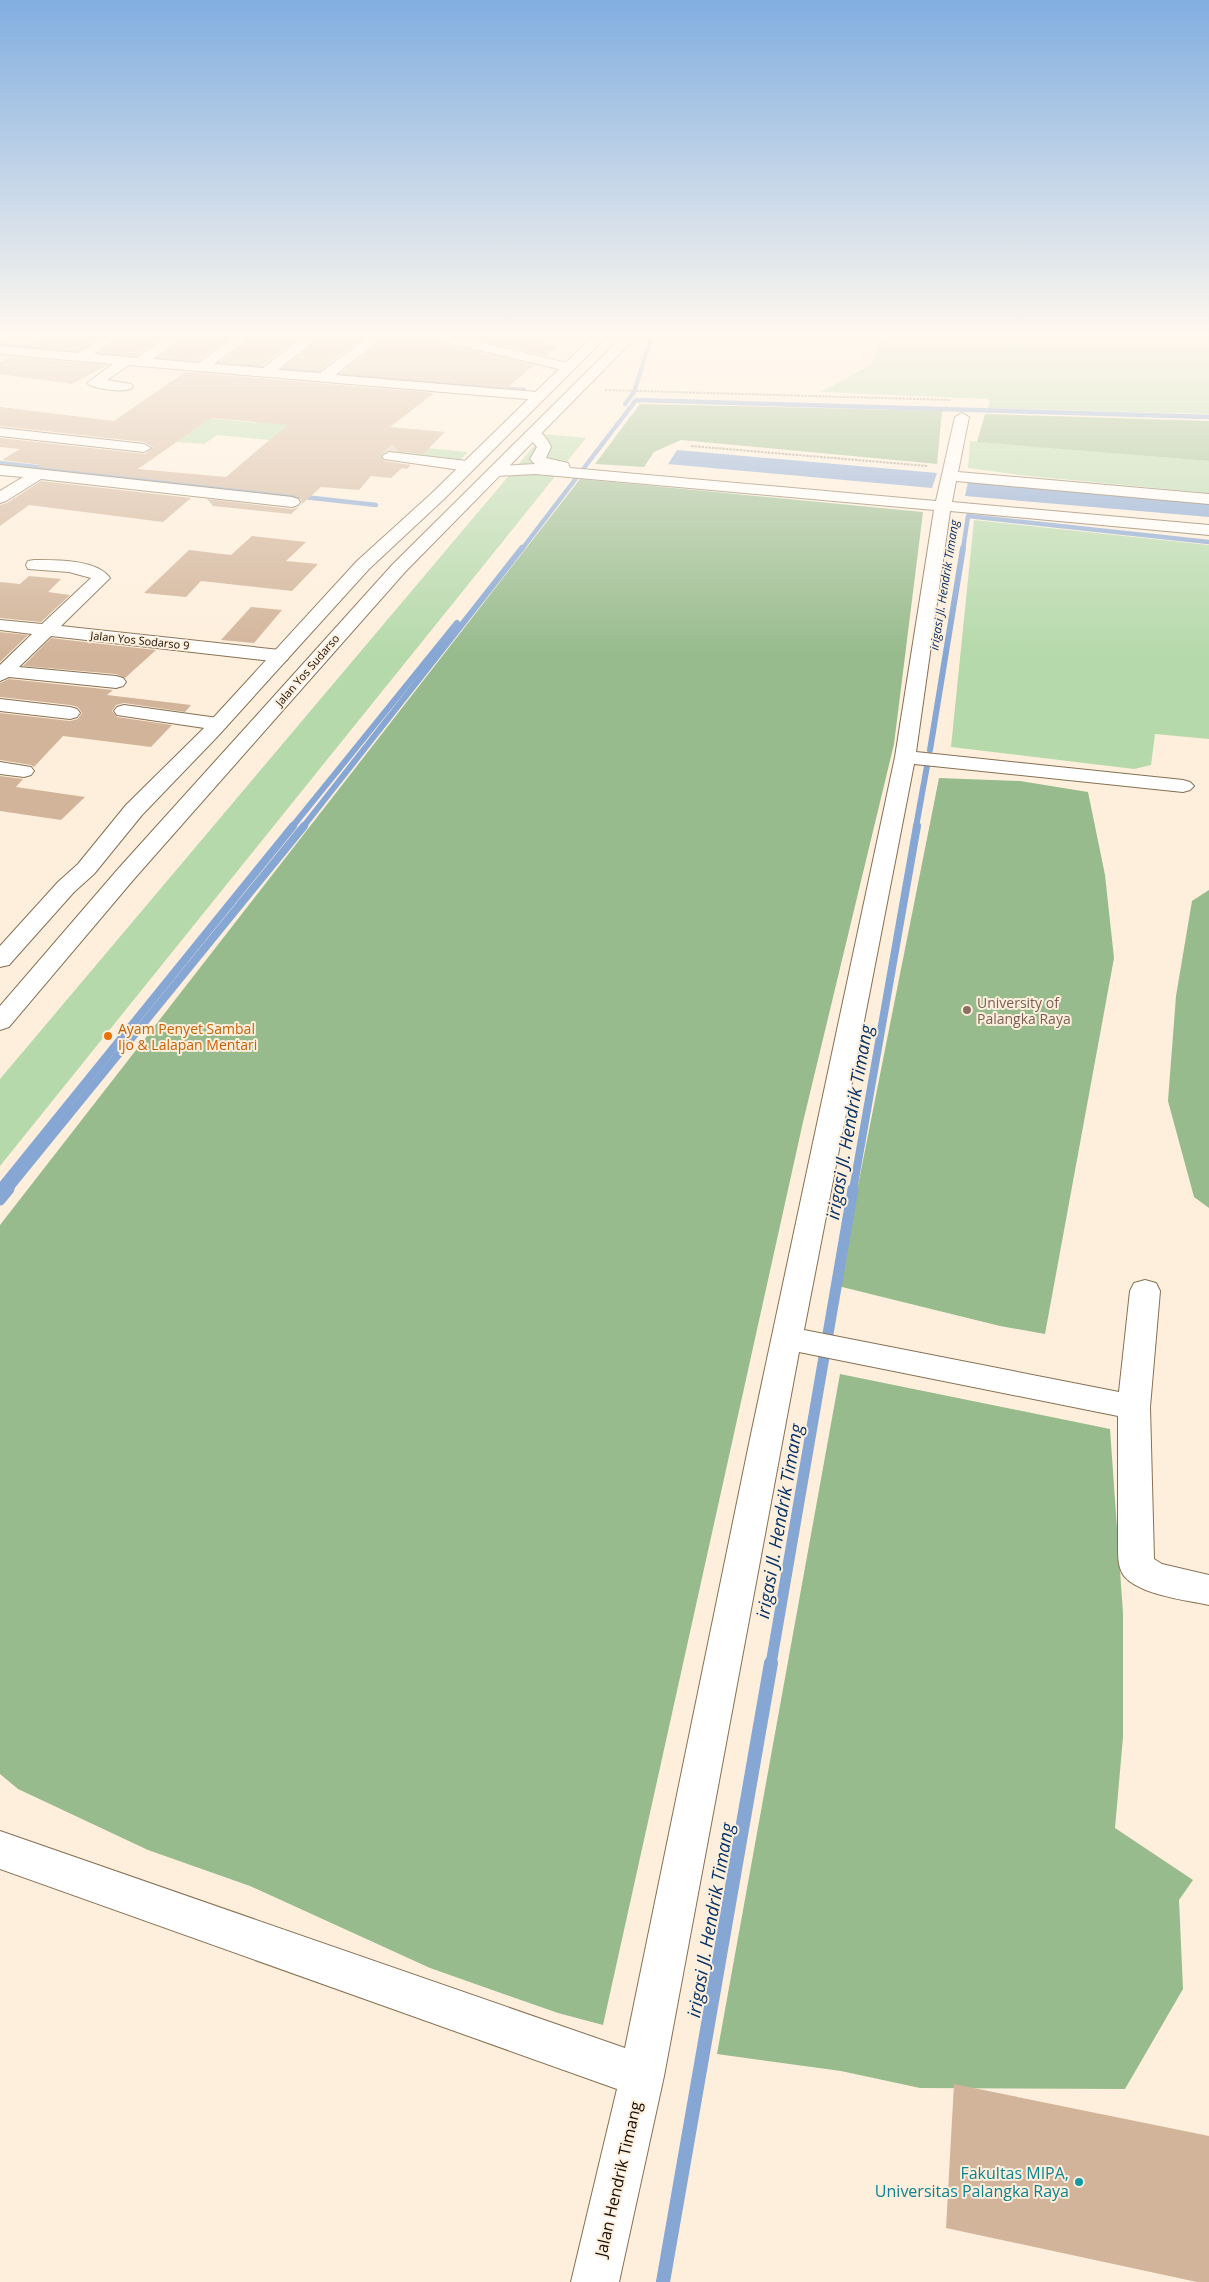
<svg xmlns="http://www.w3.org/2000/svg" width="1209" height="2282" font-family="'Open Sans',sans-serif">
<style>
.green{fill:#b5d9ab}
.forest{fill:#97bb8d}
.water{fill:#86a6d4}
.lines{fill:none;stroke-linecap:round;stroke-linejoin:round}
.stream-far4{stroke:#86a6d4;stroke-width:4.5}
.stream-far3{stroke:#86a6d4;stroke-width:6}
.stream-far2{stroke:#86a6d4;stroke-width:8}
.stream-far1{stroke:#86a6d4;stroke-width:11}
.stream{stroke:#86a6d4;stroke-width:14}
.building{fill:#d2b49a;fill-rule:evenodd}
.minor-tunnel{stroke:#dbcdbb;stroke-width:14;stroke-dasharray:14 8;stroke-linecap:butt}
.minor-casing{stroke:#867053;stroke-width:2}
.major-casing{stroke:#867053;stroke-width:2}
.path{stroke:#a99d8e;stroke-width:2;stroke-dasharray:2.5 1;stroke-linecap:butt}
.minor{fill:#fff;fill-rule:evenodd}
.major{fill:#fff;fill-rule:evenodd}
.education-dot{fill:#8d6e63;stroke:#feefdc;stroke-width:2}
.food-dot{fill:#e8710a;stroke:#feefdc;stroke-width:2}
.culture-dot{fill:#0f9aa8;stroke:#feefdc;stroke-width:2}
.labels{text-anchor:middle;dominant-baseline:central;stroke-width:4;stroke-linejoin:round;paint-order:stroke}
.far-street-label{font-size:11px;fill:#130b03;stroke:#feefdc}
.far-water-label{font-size:12px;font-style:italic;fill:#053168;stroke:#feefdc}
.education-label{font-size:14px;fill:#785e54;stroke:#feefdc;text-anchor:start}
.food-label{font-size:14px;fill:#c56008;stroke:#feefdc;text-anchor:start}
.near-culture-label{font-size:16px;fill:#0d838f;stroke:#feefdc;text-anchor:end}
.near-street-label{font-size:16px;fill:#130b03;stroke:#feefdc}
.near-water-label{font-size:18px;font-style:italic;fill:#053168;stroke:#feefdc}
</style>
<rect width="100%" height="100%" fill="#feefdc"/>
<g class="green">
<polygon points="885,335 1209,335 1209,414 987,408 990,402 988,399 821,392 872,364 881,338"/>
<polygon points="268,414 368,440 394,445 468,452 453,467 360,457 339,476 239,466 269,440 217,435 204,444 177,442 209,418 256,423"/>
<polygon points="544,434 586,438 0,1166 0,1079"/>
<polygon points="970,441 1209,461 1209,493 1019,475 968,468"/>
<polygon points="974,520 1209,545 1209,739 1155,734 1151,765 1134,769 951,747"/>
</g>
<g class="forest">
<polygon points="640,404 942,411 937,464 681,440 654,452 644,467 595,464"/>
<polygon points="985,414 1209,421 1209,461 977,442"/>
<polygon points="580,479 923,512 894,744 803,1122 603,2025 558,2013 430,1968 250,1886 148,1850 18,1789 0,1774 0,1225"/>
<polygon points="939,778 1020,781 1088,792 1105,875 1114,958 1045,1334 1000,1326 838,1286"/>
<polygon points="1209,890 1209,1208 1194,1197 1168,1101 1176,996 1192,901"/>
<polygon points="840,1374 1110,1429 1123,1613 1123,1737 1115,1828 1193,1880 1179,1900 1183,1989 1125,2089 920,2088 841,2071 717,2054"/>
</g>
<g class="water">
<polygon points="677,450 937,473 932,488 668,464"/>
<polygon points="968,482 1209,504 1209,517 965,496"/>
</g>
<g class="lines">
<g class="stream-far4">
<polyline points="0,345 86,352"/>
<polyline points="89,353 144,358"/>
<polyline points="149,358 205,363"/>
<polyline points="209,363 265,368"/>
<polyline points="272,369 324,373"/>
<polyline points="330,374 524,390"/>
<polyline points="625,404 634,392 652,335"/>
<polyline points="0,463 376,505"/>
<polyline points="522,549 636,400 1209,417"/>
<polyline points="963,549 968,516 1209,542"/>
</g>
<g class="stream-far3">
<polyline points="930,750 963,548"/>
<polyline points="292,827 457,623"/>
<polyline points="303,827 522,548"/>
<polyline points="916,827 927,766"/>
</g>
<g class="stream-far2">
<polyline points="0,1188 293,826"/>
<polyline points="8,1190 304,826"/>
<polyline points="853,1190 917,826"/>
</g>
<g class="stream-far1">
<polyline points="0,1200 9,1189"/>
<polyline points="771,1664 853,1189"/>
</g>
<polyline class="stream" points="663,2282 771,1663"/>
</g>
<g class="building">
<polygon points="48,335 101,335 78,351 28,347"/>
<polygon points="123,335 166,335 136,356 99,353"/>
<polygon points="187,335 234,335 197,361 158,358"/>
<polygon points="255,335 302,335 262,366 219,363"/>
<polygon points="323,335 367,335 319,371 283,368"/>
<polygon points="388,335 425,335 428,340 534,365 507,388 340,374"/>
<polygon points="461,335 560,335 541,344 556,347 546,356"/>
<polygon points="10,357 108,365 72,384 0,374 0,362"/>
<path d="M185,372L434,393L390,427L445,432L423,454L389,450L381,454L380,457L384,461L411,465L407,469L402,468L391,478L371,476L359,490L321,487L291,514L213,506L207,499L292,509L299,507L302,503L300,498L292,495L38,467L41,465L2,460L20,449L0,447V438L145,454L153,447L144,442L0,426V407L114,421ZM211,418L288,425L226,477L138,469Z"/>
<polygon points="41,481 191,498 163,522 29,505 0,526 0,505 7,503"/>
<polygon points="252,536 306,542 286,561 318,564 292,591 201,581 186,597 144,593 189,550 231,555"/>
<polygon points="29,576 61,579 48,592 70,595 41,622 0,618 0,582 20,584"/>
<polygon points="251,607 282,610 254,643 221,640"/>
<polygon points="0,632 28,635 0,662"/>
<polygon points="51,638 93,643 156,650 125,678 116,674 23,666"/>
<polygon points="9,679 113,690 107,695 191,705 185,712 124,703 116,705 112,711 117,717 172,725 151,747 63,736 34,767 31,765 0,760 0,713 70,721 78,719 82,713 78,707 70,705 0,697 0,683"/>
<polygon points="0,776 23,779 16,787 85,797 61,820 0,811"/>
<polygon points="954,2084 1209,2136 1209,2282 1197,2282 946,2228"/>
</g>
<g class="lines">
<polyline class="minor-tunnel" points="389,456 397,449"/>
<g class="minor-casing">
<g id="minor">
<path d="M105,335H121L94,354L137,358L170,335H185L153,359L198,363L238,335H253L214,364L263,368L306,335H321L278,370L320,373L371,335H386L335,375L537,392L544,396L537,400L129,365L107,380L131,384L133,387C127,394 93,389 87,383L113,364L0,354V346L78,353Z"/>
<polygon points="427,335 451,335 572,364 574,367 567,371 428,338"/>
<path d="M962,413L969,417L958,472L1209,494V504L956,481L952,502L1209,525V535L950,511L916,752L1183,780L1190,782L1194,786L1190,790L1183,792L914,764L804,1330L1119,1392L1130,1291L1134,1283L1145,1280L1156,1283L1160,1291L1150,1407L1154,1559L1162,1564L1209,1575V1605C1186,1600 1140,1595 1124,1576C1118,1568 1118,1556 1118,1546V1416L799,1352L664,2076L619,2282H571L617,2089L0,1869V1831L625,2048L750,1439L895,757L934,510L535,474L496,476L491,474L488,471L491,468L496,466L535,464L530,459L537,447L525,433L532,429C542,431 547,438 551,447L546,458L568,463L570,468L936,501L955,417Z"/>
<polygon points="0,428 144,444 151,448 144,452 0,436"/>
<polygon points="389,452 467,461 472,463 475,466 472,469 467,471 384,459 382,456"/>
<polygon points="0,465 292,497 298,499 300,502 298,505 292,507 41,479 6,501 0,503 0,491 23,477 0,475"/>
<path d="M34,560C55,560 97,559 110,578L61,626L280,650L287,652L289,656L287,660L280,662L51,636L19,667L116,676L123,678L126,682L123,686L116,688L9,677L0,681V665L32,634L0,630V620L42,624L91,578L69,572L28,569L26,565L28,561Z"/>
<polygon points="0,699 70,707 77,709 80,713 77,717 70,719 0,711"/>
<polygon points="124,705 218,718 225,720 228,724 225,728 218,730 117,715 114,711 117,707"/>
<polygon points="0,762 31,767 34,771 31,775 24,777 0,774"/>
</g>
</g>
<g class="major-casing">
<g id="major">
<polygon points="594,335 608,335 444,499 369,569 217,737 142,815 94,874 74,892 9,965 0,967 0,946 58,882 78,864 126,805 203,729 357,561 432,493"/>
<polygon points="624,335 638,335 405,572 134,879 9,1027 0,1030 0,1006 118,869 393,564"/>
</g>
</g>
<g class="path">
<polyline points="605,390 951,400"/>
<polyline points="691,446 928,466"/>
</g>
<use href="#minor" class="minor"/>
<use href="#major" class="major"/>
</g>
<linearGradient id="sky" x2="0" y2="1"><stop stop-color="#81aee0"/><stop offset="0.51" stop-color="#fff8ef"/><stop offset="1" stop-color="#fff8ef" stop-opacity="0"/></linearGradient>
<rect width="1209" height="655" fill="url(#sky)"/>
<circle class="education-dot" cx="967" cy="1010" r="5"/>
<circle class="food-dot" cx="108" cy="1036" r="5"/>
<circle class="culture-dot" cx="1079" cy="2182" r="5"/>
<g class="labels">
<g class="far-street-label">
<text transform="translate(140 640) rotate(6)">Jalan Yos Sodarso 9</text>
<text transform="translate(307 670) rotate(-49)">Jalan Yos Sudarso</text>
</g>
<g class="far-water-label">
<text transform="translate(944 585) rotate(-81)">irigasi Jl. Hendrik Timang</text>
</g>
<g class="education-label">
<text x="977" y="1002">University of<tspan x="977" dy="16">Palangka Raya</tspan></text>
</g>
<g class="food-label">
<text x="118" y="1028">Ayam Penyet Sambal<tspan x="118" dy="16">Ijo &amp; Lalapan Mentari</tspan></text>
</g>
<g class="near-culture-label">
<text x="1069" y="2173">Fakultas MIPA,<tspan x="1069" dy="18">Universitas Palangka Raya</tspan></text>
</g>
<g class="near-street-label">
<text transform="translate(618 2179) rotate(-77)">Jalan Hendrik Timang</text>
</g>
<g class="near-water-label">
<text transform="translate(849 1122) rotate(-80)">irigasi Jl. Hendrik Timang</text>
<text transform="translate(779 1521) rotate(-80)">irigasi Jl. Hendrik Timang</text>
<text transform="translate(710 1920) rotate(-80)">irigasi Jl. Hendrik Timang</text>
</g>
</g>
</svg>
